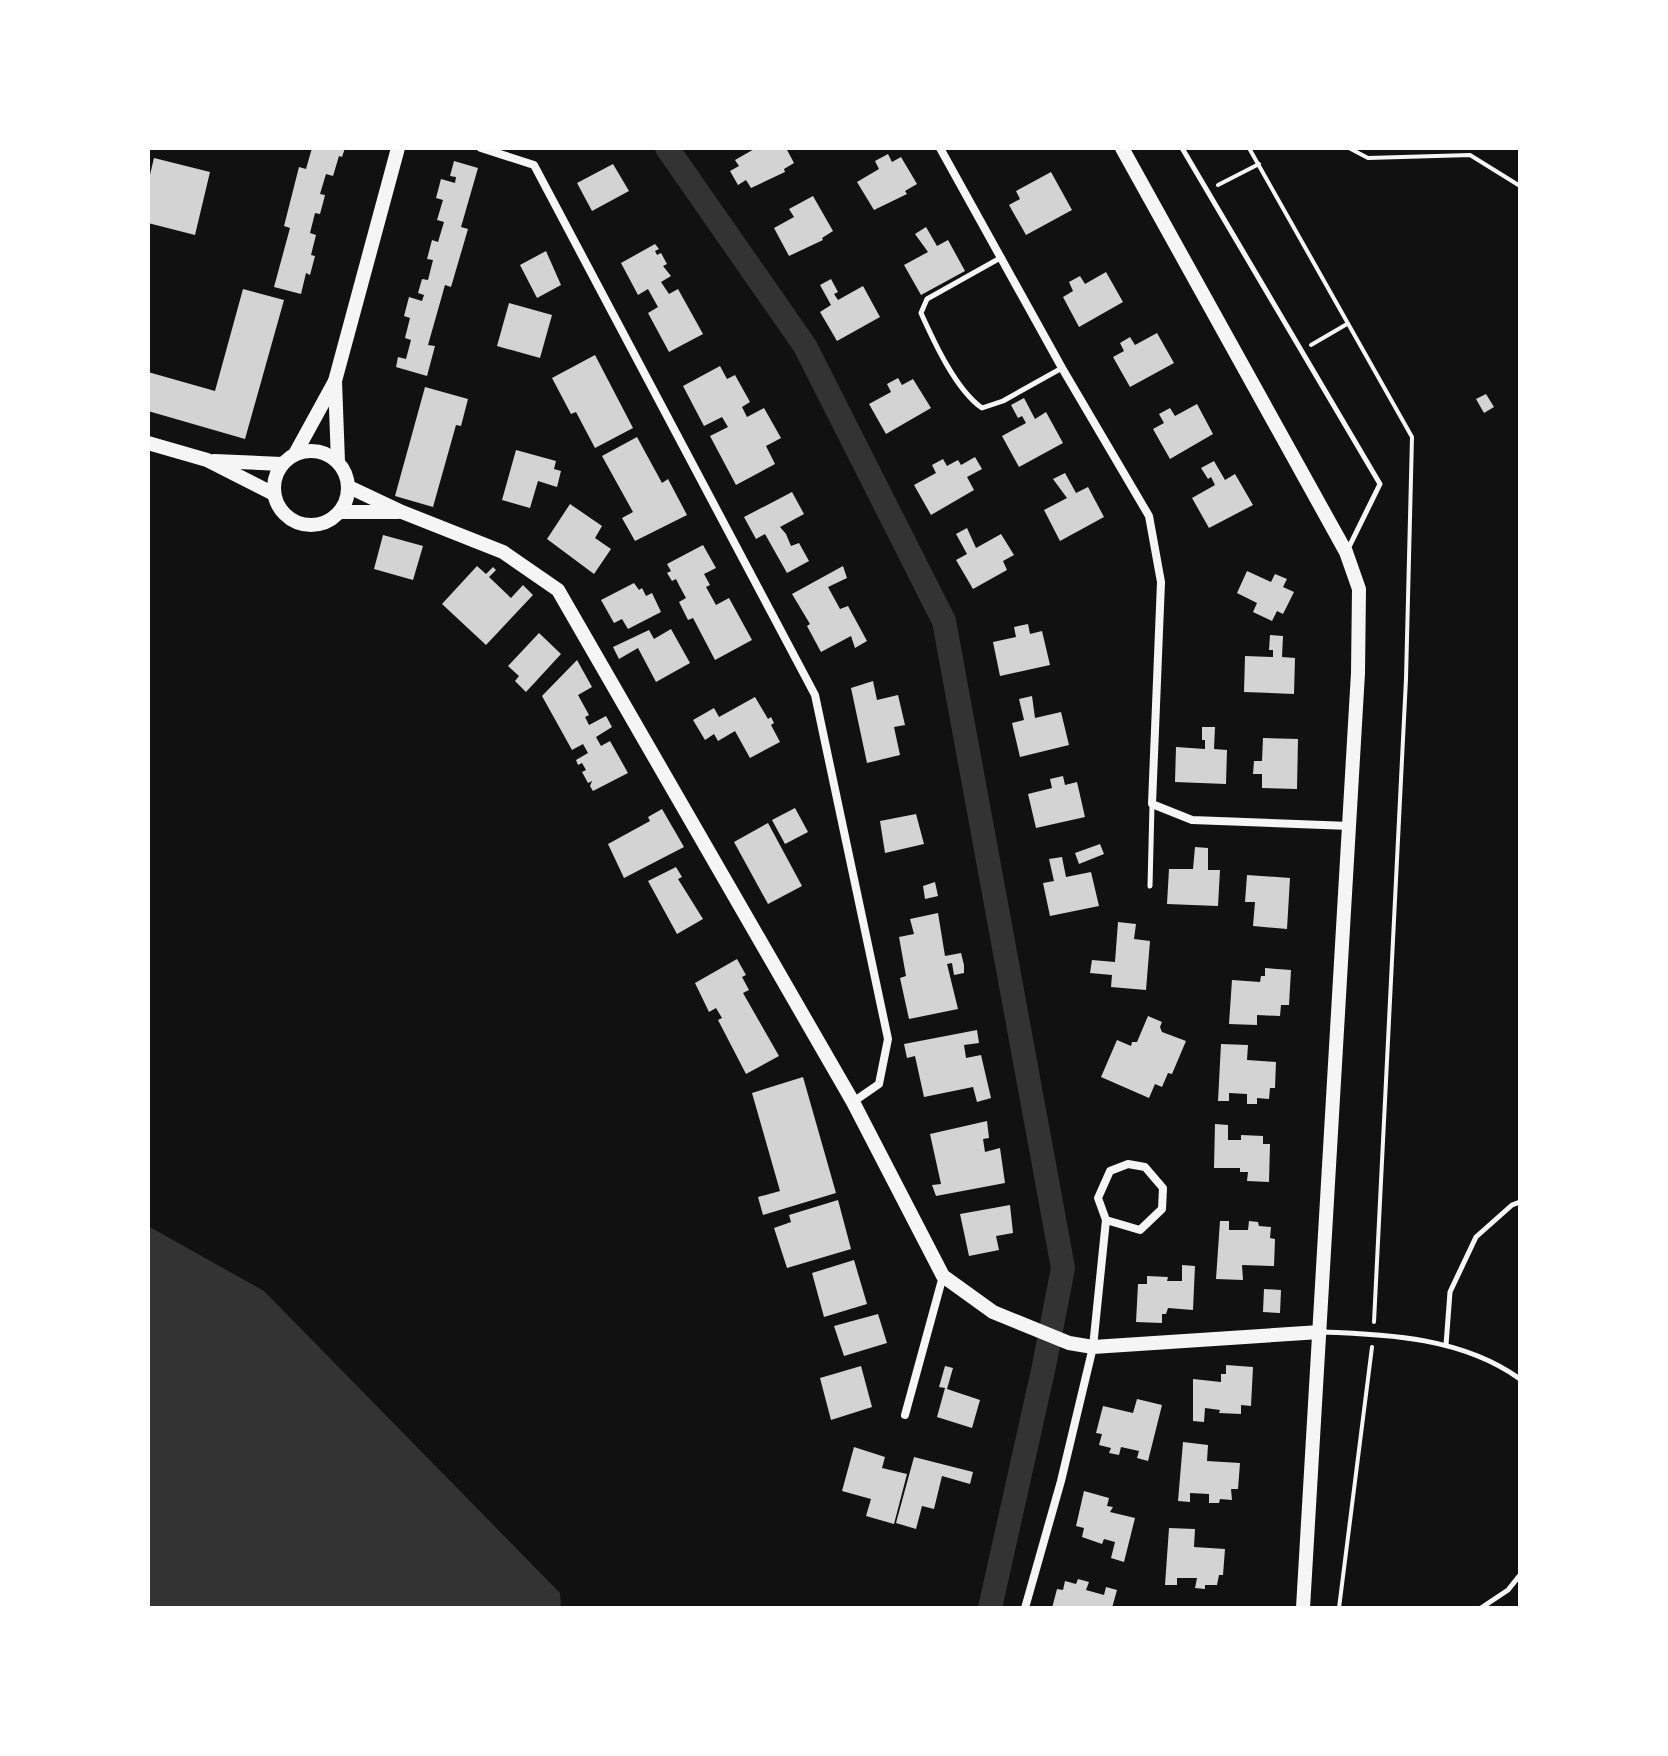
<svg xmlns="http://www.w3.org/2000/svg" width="1668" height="1756" font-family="'Archivo Narrow',sans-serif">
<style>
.water{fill:#333}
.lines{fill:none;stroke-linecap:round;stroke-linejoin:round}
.canal{stroke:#333;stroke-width:24}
.building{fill:#d3d3d3}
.path{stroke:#f5f5f5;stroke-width:4}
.service{stroke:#f5f5f5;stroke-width:5}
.minor{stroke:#f5f5f5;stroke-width:8}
.tertiary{stroke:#f5f5f5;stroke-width:14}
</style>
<rect width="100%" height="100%" fill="#111"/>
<polygon class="water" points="148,1226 264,1291 560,1593 561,1608 148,1608"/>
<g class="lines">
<polyline class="canal" points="667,148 805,346 944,621 1063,1268 1044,1366 990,1608"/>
</g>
<g class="building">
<polygon points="312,148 345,148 342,157 339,156 333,176 326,174 320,194 325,195 323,203 320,214 315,213 310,233 316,235 311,255 315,256 310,275 306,273 301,294 274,287 290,228 284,226 299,167 306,169"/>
<polygon points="756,148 786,148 794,163 784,169 785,172 751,188 746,180 738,185 730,171 739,166 735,160"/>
<polygon points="888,154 892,162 901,157 917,184 905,191 907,194 874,210 857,182 879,169 875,161"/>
<polygon points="154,158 210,172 195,235 148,223 148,183"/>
<polygon points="454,161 478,168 461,227 468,229 451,287 445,285 428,345 435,346 427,376 396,367 398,357 406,359 411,340 405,338 410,318 404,316 409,297 422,301 424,295 418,293 422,279 428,280 433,260 427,259 432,240 438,242 444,222 437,220 443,200 436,198 441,179 455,183 456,177 450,176"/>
<polygon points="613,164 629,191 592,211 577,183"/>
<polygon points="1051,172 1072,210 1026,235 1009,205 1020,199 1016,191"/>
<polygon points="813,196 833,231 822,238 823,240 789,256 774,228 794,217 789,209"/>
<polygon points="926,227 937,246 948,240 965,271 921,295 904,265 928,252 915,234"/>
<polygon points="655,244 659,249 655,251 657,255 661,253 667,264 663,266 671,276 661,282 669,294 678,289 703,334 669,352 648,313 658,307 648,289 638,295 621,263"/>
<polygon points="546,251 561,285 537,298 520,265"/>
<polygon points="1106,272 1123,302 1079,327 1063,297 1073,291 1069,282 1080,276 1085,284"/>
<polygon points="831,279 838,292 834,294 838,300 863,286 880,317 837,341 820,312 831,305 820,285"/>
<polygon points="243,289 284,300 245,439 148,411 148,372 215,391"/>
<polygon points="509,303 552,315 540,358 497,346"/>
<polygon points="1157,333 1174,363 1130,387 1113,357 1124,351 1120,343 1130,337 1135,345"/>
<polygon points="595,355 633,428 595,448 576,412 571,414 552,378"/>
<polygon points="720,366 727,379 735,375 750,402 742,407 747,417 764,408 781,438 766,446 775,464 736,485 710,436 728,427 722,417 704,426 683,386"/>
<polygon points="898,378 902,385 913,379 931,408 886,434 869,404 891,392 887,384"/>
<polygon points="425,387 468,399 461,426 456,425 433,507 395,496"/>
<polygon points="1486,394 1494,407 1484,413 1476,399"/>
<polygon points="1024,398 1035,419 1046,412 1063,443 1019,467 1002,436 1026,423 1022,416 1018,418 1011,405"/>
<polygon points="1197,404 1213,434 1170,459 1153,429 1164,423 1159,414 1170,408 1175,416"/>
<polygon points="637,437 662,483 668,479 687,515 635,541 622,518 633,512 602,456"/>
<polygon points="516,450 556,461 554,469 561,471 557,487 538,481 530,508 502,500"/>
<polygon points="975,457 982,469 967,477 974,490 931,515 914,485 936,473 932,465 943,459 947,466 958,460 961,465"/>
<polygon points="1214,461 1225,480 1235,474 1253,505 1209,528 1192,498 1215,485 1211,477 1208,479 1201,468"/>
<polygon points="1065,473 1076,493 1088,487 1104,517 1060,541 1044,510 1067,498 1053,479"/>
<polygon points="792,492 804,514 780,527 786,534 791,546 799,543 809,561 787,573 765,534 756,539 744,517"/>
<polygon points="570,504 602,526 595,538 611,549 594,574 547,539"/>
<polygon points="967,528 976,548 1001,534 1014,555 1003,561 1007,570 973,589 956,560 967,554 956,534"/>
<polygon points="383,535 423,546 413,580 374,569"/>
<polygon points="703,545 716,568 704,574 710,585 706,587 716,605 729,598 752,640 715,660 693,618 688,620 679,602 686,598 680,587 676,579 672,581 667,573 671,571 667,564"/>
<polygon points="477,566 486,574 493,567 496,570 489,577 511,598 523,585 533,595 486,645 442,604"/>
<polygon points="843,566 847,578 828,587 840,609 848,606 867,641 855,648 851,636 821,652 807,626 810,624 792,594"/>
<polygon points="1247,571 1271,582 1275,574 1287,579 1283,587 1294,592 1283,614 1277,611 1272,621 1253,612 1257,603 1237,593"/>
<polygon points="634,583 639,590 642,588 646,596 652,593 661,612 628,629 622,619 614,623 601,600"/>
<polygon points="1028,624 1030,634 1042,631 1050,665 1000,676 993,642 1016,637 1014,627"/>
<polygon points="671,629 690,663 656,682 638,648 619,659 613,647 649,630 654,639"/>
<polygon points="539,633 561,654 526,692 515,681 519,676 508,666"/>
<polygon points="1270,635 1283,636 1282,657 1295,658 1294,694 1244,692 1245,656 1273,657 1273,650 1269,650"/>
<polygon points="577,660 592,687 578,695 589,715 585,717 589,725 606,716 612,727 596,737 601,746 610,741 628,773 593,791 590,786 592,781 588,783 582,772 586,770 582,763 578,765 576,760 588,753 583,744 572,750 542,696"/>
<polygon points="873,681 877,700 898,695 905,725 894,727 900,755 867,763 851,688"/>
<polygon points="1032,696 1035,718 1061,712 1069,745 1020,757 1012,723 1024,720 1019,699"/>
<polygon points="755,697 768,719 771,717 774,723 771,725 780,742 750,758 735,731 718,741 714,734 705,740 693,720 714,708 719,717"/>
<polygon points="1202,727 1215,727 1214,749 1227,750 1226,784 1175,782 1176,747 1205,749 1205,740 1202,740"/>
<polygon points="1263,738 1298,739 1297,789 1262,788 1262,774 1253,774 1254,761 1262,761"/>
<polygon points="1063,776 1065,785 1077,782 1085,817 1036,828 1028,794 1052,788 1050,779"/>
<polygon points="795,808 808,832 785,844 772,820"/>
<polygon points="662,809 684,847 624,878 608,844 650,821 648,817"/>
<polygon points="916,814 924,844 885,853 880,821"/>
<polygon points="768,823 802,886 768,904 734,842"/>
<polygon points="1100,844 1104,854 1079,864 1075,853"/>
<polygon points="1195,847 1208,848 1208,870 1220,870 1218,906 1167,904 1169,869 1193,869"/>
<polygon points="1062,857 1066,877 1091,872 1099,906 1050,916 1043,883 1054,881 1049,859"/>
<polygon points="676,867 682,877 678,879 703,919 677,934 648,881"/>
<polygon points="1247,875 1290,878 1287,929 1253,926 1255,902 1245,902"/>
<polygon points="935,882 938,896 925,899 923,886"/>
<polygon points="938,913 945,956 961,953 964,965 964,973 954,975 952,963 947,964 958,1009 909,1019 900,978 906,976 899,937 914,934 910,919"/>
<polygon points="1118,922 1136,924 1134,939 1150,941 1146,990 1111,987 1112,975 1090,973 1092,960 1115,962"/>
<polygon points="737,959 746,975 742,977 749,990 743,993 779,1056 746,1074 718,1020 722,1018 716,1008 709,1012 695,983"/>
<polygon points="1265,968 1291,970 1289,1005 1281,1005 1280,1016 1257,1015 1257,1025 1229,1024 1232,980 1260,982 1261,976 1265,976"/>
<polygon points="1148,1016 1162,1022 1160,1027 1162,1032 1186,1041 1172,1074 1168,1073 1162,1087 1155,1084 1149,1098 1101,1077 1117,1040 1131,1046 1132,1042 1137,1042"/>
<polygon points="977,1030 979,1043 964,1045 966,1058 981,1055 991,1098 977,1102 973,1087 924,1097 915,1056 907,1058 904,1044"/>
<polygon points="1221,1044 1248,1045 1247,1060 1276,1062 1275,1088 1270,1088 1269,1099 1257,1098 1257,1104 1247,1104 1247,1094 1229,1093 1229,1101 1218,1101"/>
<polygon points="803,1077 836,1193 763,1215 758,1197 780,1191 752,1093"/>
<polygon points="987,1121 989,1138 983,1139 985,1152 1000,1148 1005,1183 936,1196 932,1185 941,1184 930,1134"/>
<polygon points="1215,1124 1228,1125 1228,1140 1241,1140 1241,1135 1263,1136 1263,1144 1270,1144 1269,1182 1247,1181 1248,1172 1240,1172 1240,1168 1214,1168"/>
<polygon points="838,1200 851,1249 787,1268 774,1228 791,1222 789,1215"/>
<polygon points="1010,1205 1013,1233 996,1236 999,1250 969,1256 960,1214"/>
<polygon points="1220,1221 1229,1221 1229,1230 1248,1230 1249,1221 1258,1222 1259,1226 1271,1227 1270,1238 1275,1239 1274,1266 1242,1265 1243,1280 1216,1279"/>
<polygon points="854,1260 867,1304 824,1317 812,1273"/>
<polygon points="1182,1265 1195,1266 1193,1310 1168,1308 1166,1314 1162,1314 1162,1323 1136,1322 1138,1284 1147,1284 1147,1276 1168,1277 1167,1281 1182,1281"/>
<polygon points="1264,1289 1281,1290 1280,1313 1263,1312"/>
<polygon points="878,1314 887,1343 844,1356 834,1326"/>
<polygon points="1226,1365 1253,1367 1251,1406 1241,1405 1241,1414 1219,1413 1220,1410 1205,1408 1204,1422 1193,1421 1193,1379 1221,1382 1221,1374 1226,1374"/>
<polygon points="861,1366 872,1407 831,1420 820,1378"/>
<polygon points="945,1366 953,1368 947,1389 980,1400 972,1428 937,1417 945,1388 939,1387"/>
<polygon points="1137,1399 1162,1405 1148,1461 1137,1458 1139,1451 1121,1447 1119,1455 1109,1453 1111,1448 1099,1445 1102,1434 1096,1433 1103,1406 1133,1413"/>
<polygon points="1183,1442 1208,1445 1207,1461 1240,1463 1238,1489 1231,1489 1232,1500 1220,1499 1219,1503 1209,1503 1209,1494 1190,1493 1190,1502 1178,1501"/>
<polygon points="854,1447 885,1457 882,1468 907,1474 894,1524 866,1516 871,1499 842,1491"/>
<polygon points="914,1457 973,1472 970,1484 942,1476 934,1509 922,1506 916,1529 896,1523"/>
<polygon points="1084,1491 1109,1498 1107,1506 1113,1507 1110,1512 1135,1518 1124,1562 1111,1558 1115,1542 1104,1539 1102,1544 1082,1537 1084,1528 1076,1526"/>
<polygon points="1169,1528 1195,1529 1194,1547 1225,1549 1223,1575 1219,1575 1217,1585 1205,1585 1205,1589 1195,1588 1197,1578 1177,1578 1177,1585 1165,1585"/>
<polygon points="1078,1579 1089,1582 1086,1590 1104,1595 1106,1587 1117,1590 1112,1608 1052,1608 1057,1589 1063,1590 1065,1581 1076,1584"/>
</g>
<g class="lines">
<g class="path">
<polyline points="1249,148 1412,437 1406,679 1374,1322"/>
<polyline points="1349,148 1368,158 1470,155 1520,186"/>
<polyline points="1218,185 1259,164"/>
<polyline points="1311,345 1347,324"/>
<polyline points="1339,1608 1372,1347"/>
</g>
<g class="service">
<polyline points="1182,148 1380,484 1349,547"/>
<path d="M1002,257L927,299L921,313C934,342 956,390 982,408L1003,401L1062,368"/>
<polyline points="1150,886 1152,805"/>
<path d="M1321,1332C1389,1334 1463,1338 1520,1379"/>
<polyline points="1446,1345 1450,1292 1476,1237 1512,1205 1520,1202"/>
<polyline points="1481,1608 1508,1590 1520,1575"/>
</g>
<g class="minor">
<polyline points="481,148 534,165 815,695 888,1039 879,1084 853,1102"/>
<polyline points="940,148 1062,368 1149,516 1161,582 1152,804 1192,820 1350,826"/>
<polygon points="1128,1164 1145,1167 1163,1188 1162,1209 1140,1230 1106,1220 1098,1198 1110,1171"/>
<polyline points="905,1415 943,1276"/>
<polyline points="1025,1608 1061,1481 1093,1347 1106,1220"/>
</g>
<g class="tertiary">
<polyline points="1122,148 1346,552 1359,589 1358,673 1303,1608"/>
<polyline points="335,381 338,462"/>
<polyline points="148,443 207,460 274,494"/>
<circle cx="311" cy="488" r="37"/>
<polyline points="295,454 335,381 398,148"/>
<polyline points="214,461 282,464"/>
<polyline points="349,487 402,512 503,552 558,590 853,1102 943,1276 993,1312 1069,1343 1093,1347 1320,1332"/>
<polyline points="341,512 398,512"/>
</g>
</g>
<rect width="1668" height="1756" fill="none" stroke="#ffffff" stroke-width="300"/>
</svg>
